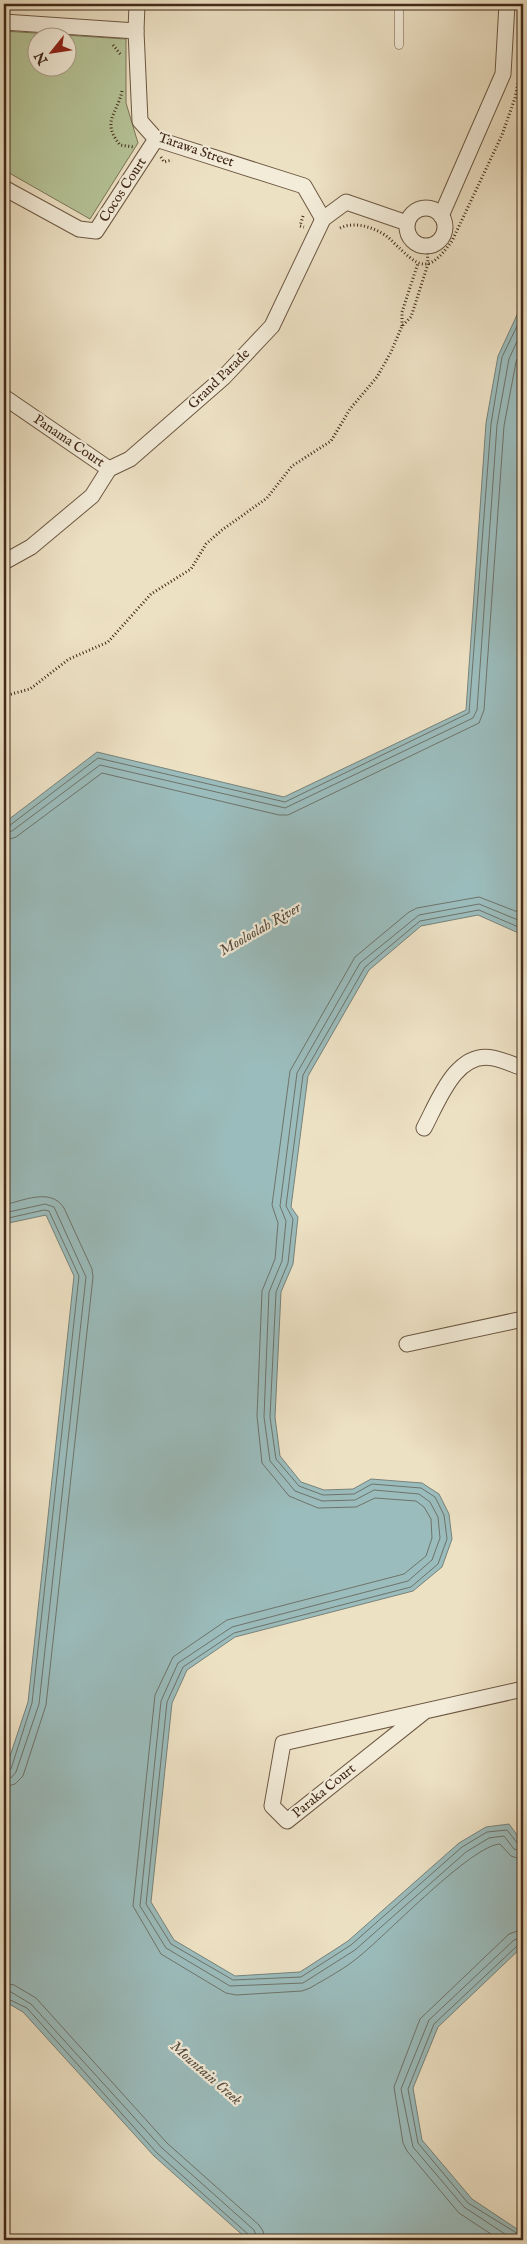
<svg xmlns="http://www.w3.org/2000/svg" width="527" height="2244" font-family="'IM FELL English',serif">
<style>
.green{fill:#b5c397;stroke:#7c7658;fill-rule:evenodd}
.water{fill:#9bbcbc;stroke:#77827a}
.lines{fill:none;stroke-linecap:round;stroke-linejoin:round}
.shore{stroke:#6e736a;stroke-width:1}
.lane-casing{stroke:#6d5843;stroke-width:9}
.street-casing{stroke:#6d5843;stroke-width:17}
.path{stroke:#422a18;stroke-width:3;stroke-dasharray:1 2.5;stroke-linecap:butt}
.lane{stroke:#f3ecd9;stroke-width:8}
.street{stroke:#f3ecd9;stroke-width:15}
.labels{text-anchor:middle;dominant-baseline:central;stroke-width:4.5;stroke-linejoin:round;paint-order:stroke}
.street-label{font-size:14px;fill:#422a18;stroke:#f3ecd9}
.water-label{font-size:15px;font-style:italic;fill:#584e41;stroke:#f3ecd9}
</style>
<rect width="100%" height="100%" fill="#ede1c4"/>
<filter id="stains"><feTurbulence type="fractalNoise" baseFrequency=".004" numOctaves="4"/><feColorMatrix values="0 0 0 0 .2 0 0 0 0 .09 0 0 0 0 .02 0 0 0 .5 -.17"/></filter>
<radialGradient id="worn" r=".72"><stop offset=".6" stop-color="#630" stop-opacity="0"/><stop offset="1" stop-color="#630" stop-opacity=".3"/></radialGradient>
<path class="green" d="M4,31L126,39V103L138,143L90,219L4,170ZM38,38H68V68H38Z"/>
<polygon class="water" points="523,302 523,935 478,915 421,926 369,970 308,1076 291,1207 298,1217 293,1264 281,1292 275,1417 280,1456 301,1482 324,1490 353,1489 371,1479 422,1483 439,1494 449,1514 452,1539 442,1567 413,1591 235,1637 187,1670 172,1703 151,1902 174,1940 235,1976 300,1972 348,1941 459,1843 486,1827 509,1824 523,1843 523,1946 438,2027 413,2088 422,2140 472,2199 523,2233 523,2240 248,2240 154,2156 23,2012 4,2001 4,1774 28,1702 74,1276 46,1215 4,1224 4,823 97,752 284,797 466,710 486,423 498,356"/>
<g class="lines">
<g class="shore">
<polyline points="4,827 9,826 98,758 285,802 469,713 491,424 502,357 523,314"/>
<polyline points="4,833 12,831 100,765 285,808 473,718 477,710 497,425 509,359 523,328"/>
<polyline points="4,841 16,837 102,773 279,815 288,815 479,723 484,710 504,426 516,362 523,346"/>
<path d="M523,914L479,897L417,908L409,912L355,957L290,1071L272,1205L278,1223L275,1259L262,1291L257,1416L262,1463L289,1496L318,1508L356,1507L375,1498L416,1501L424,1507L431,1519L432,1538L426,1556L404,1574L227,1620L173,1657L155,1695L133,1906L161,1954L226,1993L236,1995L302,1991L310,1988C327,1978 346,1968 361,1955C388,1933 472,1845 500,1844L511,1856L523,1860"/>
<polyline points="523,922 479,904 419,915 360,963 297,1073 280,1206 286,1221 282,1261 269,1292 264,1417 270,1461 295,1491 322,1501 355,1500 374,1490 419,1494 430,1502 438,1517 440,1538 432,1560 408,1581 232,1627 178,1663 161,1701 140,1906 166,1948 230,1986 303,1983 355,1950 466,1852 489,1838 504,1836 514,1849 523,1852"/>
<polyline points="523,929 479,910 420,921 365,967 303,1075 286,1206 293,1219 288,1263 276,1292 270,1417 276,1459 299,1486 323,1495 354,1494 372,1484 421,1488 435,1497 444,1515 447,1539 438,1564 411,1587 234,1633 183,1667 167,1702 146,1904 171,1944 233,1980 301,1977 351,1945 462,1847 487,1832 507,1830 518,1844 523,1846"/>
<path d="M4,1205C22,1201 51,1187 64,1208L92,1269L93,1277L46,1705L23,1776L15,1784L4,1787"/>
<polyline points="4,1213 45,1204 54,1207 86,1277 39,1704 16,1772 11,1778 4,1779"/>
<polyline points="4,1219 44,1210 49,1211 79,1276 32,1703 11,1769 4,1773"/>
<polyline points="523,1943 518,1945 434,2024 408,2089 418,2143 468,2203 523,2237"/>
<polyline points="4,1983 14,1985 36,1998 167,2143 259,2225 263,2231 265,2240"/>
<polyline points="4,1990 11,1992 31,2004 162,2148 254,2230 258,2240"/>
<polyline points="4,1997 27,2008 157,2153 249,2235 251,2240"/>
<polyline points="500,2240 459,2213 407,2151 403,2143 394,2087 420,2019 509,1934 523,1929"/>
<polyline points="514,2240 464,2207 413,2147 401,2089 429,2020 514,1940 523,1937"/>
</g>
<g class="lane-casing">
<polyline id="lane" points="399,45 399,4"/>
</g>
<g class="street-casing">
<g id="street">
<polyline points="137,4 136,31 140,121 156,139 304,186 323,219"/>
<polyline points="4,22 136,31"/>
<polyline points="4,188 79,229 96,231 156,139"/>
<circle cx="426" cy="227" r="19"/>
<polyline points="441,216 503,74 507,4"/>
<polyline points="4,397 109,469"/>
<polyline points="4,562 31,547 92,496 109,469 130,459 224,377 272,326 323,219 346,202 407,223"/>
<path d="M424,1128C438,1102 456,1050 493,1058C503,1060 514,1065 523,1068"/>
<polyline points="407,1344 523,1319"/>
<polyline points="424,1712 287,1821 272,1806 283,1743 523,1689"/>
</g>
</g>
<g class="path">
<polyline points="113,45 121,55"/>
<path d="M122,91C117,115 101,121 120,145L134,147"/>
<polyline points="161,157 164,162 172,160"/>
<polyline points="303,216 300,226 304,227"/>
<path d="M340,228C356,220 381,229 393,242C419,267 427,276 452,241L502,135L515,98L523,59"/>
<polyline points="402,326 402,312 418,263"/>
<polyline points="4,696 30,689 69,659 108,642 151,594 191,569 206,544 222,530 267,498 292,466 331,441 350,409 377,377 391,352 402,326 411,317 428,264 427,246"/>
</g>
<use href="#lane" class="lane"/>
<use href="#street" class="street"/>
</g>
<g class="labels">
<g class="street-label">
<text transform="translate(196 150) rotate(19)">Tarawa Street</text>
<text transform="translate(123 190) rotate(-57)">Cocos Court</text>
<text transform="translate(219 379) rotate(-44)">Grand Parade</text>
<text transform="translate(69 441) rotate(34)">Panama Court</text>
<text transform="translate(324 1791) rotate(-39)">Paraka Court</text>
</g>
<g class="water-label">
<text transform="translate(260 929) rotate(-30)">Mooloolah River</text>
<text transform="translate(206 2073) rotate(41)">Mountain Creek</text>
</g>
</g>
<rect width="527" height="2244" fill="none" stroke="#ede1c4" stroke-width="20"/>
<rect x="5" y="5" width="517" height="2234" fill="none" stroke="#422a18" stroke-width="2.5"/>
<rect x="10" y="10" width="507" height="2224" fill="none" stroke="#422a18"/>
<g transform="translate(52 52) rotate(240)"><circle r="24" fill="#f3ecd9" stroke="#ac9e8c"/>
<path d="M0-4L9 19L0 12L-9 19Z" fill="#8f2418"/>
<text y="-8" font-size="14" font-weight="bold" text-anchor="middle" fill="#422a18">N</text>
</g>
<rect width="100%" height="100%" filter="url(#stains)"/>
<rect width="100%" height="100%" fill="url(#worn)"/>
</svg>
